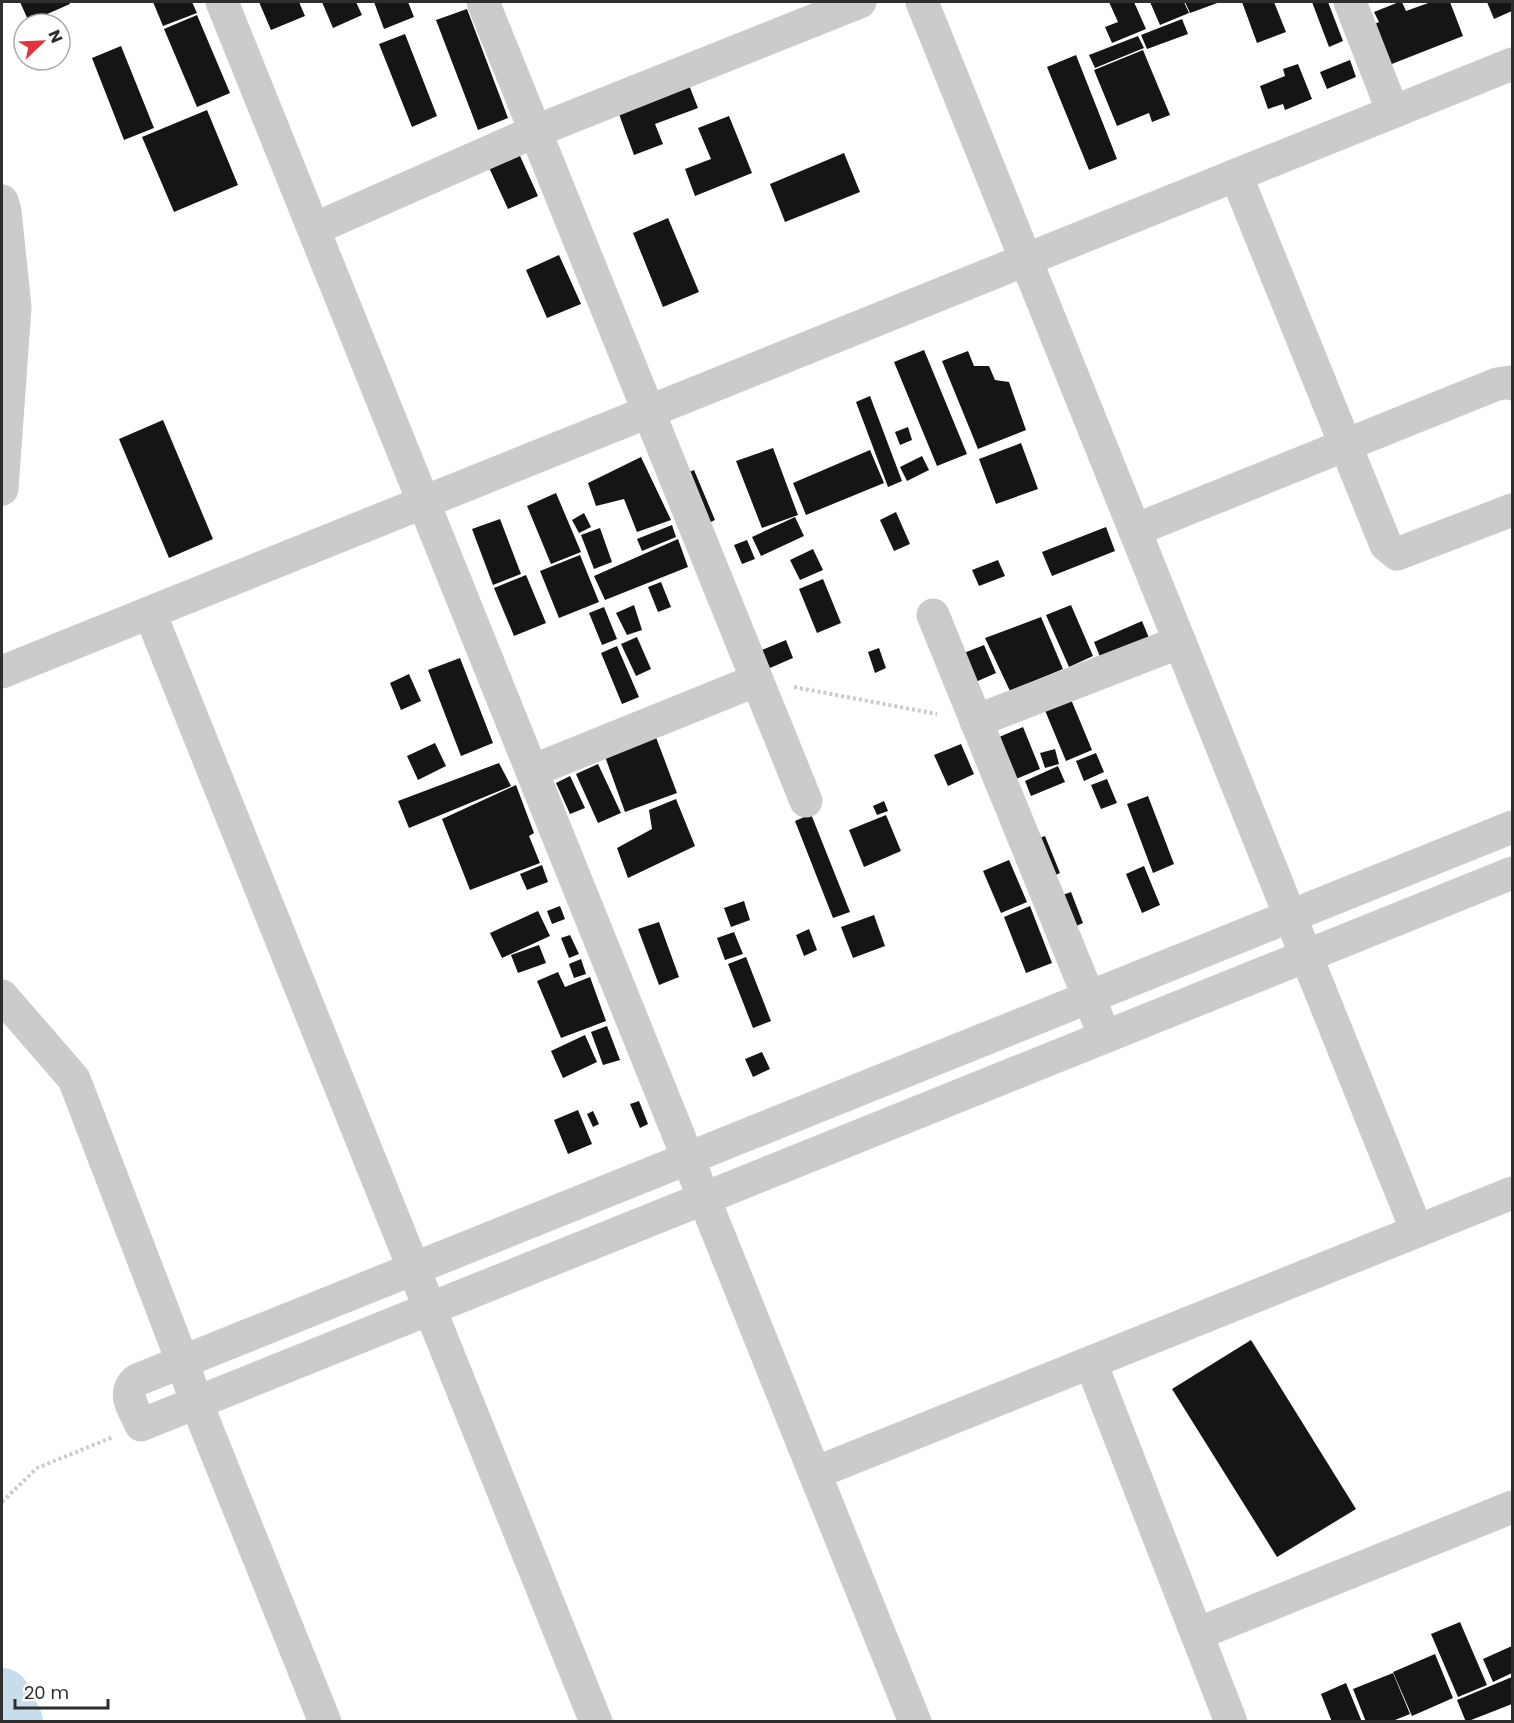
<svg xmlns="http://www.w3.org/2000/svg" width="1514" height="1723" font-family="Poppins,sans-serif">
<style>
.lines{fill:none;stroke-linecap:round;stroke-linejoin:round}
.river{stroke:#c8ddeb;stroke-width:56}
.building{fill:#151515}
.path{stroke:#cbcbcb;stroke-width:4;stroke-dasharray:3 3;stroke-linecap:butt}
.minor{stroke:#cbcbcb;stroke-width:33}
.tertiary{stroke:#cbcbcb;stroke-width:33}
</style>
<rect width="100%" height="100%" fill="#fff"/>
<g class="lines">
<polyline class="river" points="2,1696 15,1722"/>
</g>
<g class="building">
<polygon points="20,2 69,2 70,4 29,22"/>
<polygon points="153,2 192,2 197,13 163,26"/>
<polygon points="259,2 299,2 305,16 271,30"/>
<polygon points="322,2 356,2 362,15 333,28"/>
<polygon points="374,2 408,2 414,17 384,29"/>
<polygon points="1109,2 1134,2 1146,29 1112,43 1105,27 1118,22"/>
<polygon points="1150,2 1184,2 1189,13 1160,25"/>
<polygon points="1185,2 1220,2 1190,13"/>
<polygon points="1242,2 1274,2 1286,32 1257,43"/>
<polygon points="1312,2 1328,2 1343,41 1329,47"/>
<polygon points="1399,2 1402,2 1406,11 1431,2 1450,2 1463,36 1379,69 1363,29 1379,22 1374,12"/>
<polygon points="1487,2 1512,2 1512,11 1494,19"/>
<polygon points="467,9 508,118 478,130 436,20"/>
<polygon points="197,15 230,93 197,107 164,29"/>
<polygon points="1182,19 1188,34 1147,49 1141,35"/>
<polygon points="405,34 437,116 412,127 379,44"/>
<polygon points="1138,36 1144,48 1095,68 1089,55"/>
<polygon points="121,46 154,128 124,140 92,58"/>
<polygon points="1143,50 1170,115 1152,122 1149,113 1117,126 1094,70"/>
<polygon points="1076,55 1117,159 1089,170 1047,67"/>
<polygon points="1350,60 1356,77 1327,89 1320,72"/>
<polygon points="1298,64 1312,99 1285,110 1283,104 1268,109 1260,86 1285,76 1283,69"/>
<polygon points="687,80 698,108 655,124 663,144 634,155 616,106"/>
<polygon points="207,110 238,185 174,212 142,137"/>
<polygon points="729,116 752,173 695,196 685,169 711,159 698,128"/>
<polygon points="516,147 538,196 508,209 486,161"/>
<polygon points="844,153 860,192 785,222 770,184"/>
<polygon points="668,218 699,292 663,307 633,233"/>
<polygon points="559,255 581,304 547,318 526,270"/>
<polygon points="924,350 967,454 937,466 894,362"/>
<polygon points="968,351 974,366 989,366 995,380 1009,382 1026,430 978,449 942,361"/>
<polygon points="870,396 902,481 888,487 856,402"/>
<polygon points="163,420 213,539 169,558 119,439"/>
<polygon points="908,427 912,440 900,445 895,432"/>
<polygon points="1021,443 1038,489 996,504 979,459"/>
<polygon points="773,448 798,515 762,528 736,461"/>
<polygon points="870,450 884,483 806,515 793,483"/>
<polygon points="922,456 929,470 907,481 900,467"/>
<polygon points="641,457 671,520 637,532 624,499 596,506 588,483"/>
<polygon points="694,470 715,520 702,526 680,476"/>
<polygon points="556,493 581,552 551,564 527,506"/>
<polygon points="896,512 910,544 894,551 880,520"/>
<polygon points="584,513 591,527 579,533 572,520"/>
<polygon points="795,517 804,536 761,556 752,537"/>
<polygon points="500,519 521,574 493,585 472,529"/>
<polygon points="672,525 676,537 642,551 637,539"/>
<polygon points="1106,527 1115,551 1052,576 1042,552"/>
<polygon points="600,528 612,562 594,569 581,535"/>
<polygon points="678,539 688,567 605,600 594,576"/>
<polygon points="747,540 755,559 742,564 734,545"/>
<polygon points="813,549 823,570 800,580 790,560"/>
<polygon points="580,555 599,602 559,618 540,571"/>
<polygon points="998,560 1005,576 979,586 972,570"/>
<polygon points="526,575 546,623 514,636 494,588"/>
<polygon points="823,579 841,623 817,633 799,589"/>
<polygon points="661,582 671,607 658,612 648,587"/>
<polygon points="634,605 642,630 627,635 616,613"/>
<polygon points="1071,605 1093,656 1069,667 1046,615"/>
<polygon points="604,607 617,639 602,645 589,613"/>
<polygon points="1041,617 1063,669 1010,691 985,638"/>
<polygon points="1142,621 1149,638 1101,659 1094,642"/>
<polygon points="637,637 651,669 636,676 621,644"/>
<polygon points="786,640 793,658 763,671 755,653"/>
<polygon points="984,645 996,673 971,684 959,655"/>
<polygon points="617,646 639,697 622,704 601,653"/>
<polygon points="879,648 886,668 875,673 868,652"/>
<polygon points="460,658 493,743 461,756 428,670"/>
<polygon points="409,674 421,701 401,710 390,683"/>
<polygon points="1070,697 1092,750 1066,761 1044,708"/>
<polygon points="1023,727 1040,769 1009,782 992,740"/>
<polygon points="654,732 677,793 625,812 603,751"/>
<polygon points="435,743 446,766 418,780 407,756"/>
<polygon points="961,744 974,774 948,786 934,755"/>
<polygon points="1055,749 1059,764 1045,768 1040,753"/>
<polygon points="1096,753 1104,772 1084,781 1076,761"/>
<polygon points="499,763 511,786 409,828 398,801"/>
<polygon points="598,764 621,813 598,823 576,774"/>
<polygon points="1058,766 1065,782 1031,796 1025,781"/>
<polygon points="570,776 585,808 570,814 556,783"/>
<polygon points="1107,779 1117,803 1101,809 1091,785"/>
<polygon points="516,785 534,833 529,836 540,863 470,890 442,819"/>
<polygon points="1148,796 1174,864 1153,873 1127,804"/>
<polygon points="676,799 695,846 628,878 617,848 652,829 649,810"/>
<polygon points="884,801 888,811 877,815 873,806"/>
<polygon points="811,814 850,912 833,918 795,821"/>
<polygon points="886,815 901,851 864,867 849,830"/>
<polygon points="1045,836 1060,873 1046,879 1031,841"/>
<polygon points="1009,860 1027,902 1001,913 983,871"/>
<polygon points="542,865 548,882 527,890 520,874"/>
<polygon points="1144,866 1160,905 1142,913 1126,874"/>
<polygon points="1071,892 1083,923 1067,930 1054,898"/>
<polygon points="744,901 750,920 731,927 724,908"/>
<polygon points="560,906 565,919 552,924 547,911"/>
<polygon points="1030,906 1052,963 1026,973 1004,917"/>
<polygon points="538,911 550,936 502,958 490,933"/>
<polygon points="874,915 885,946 853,958 841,927"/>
<polygon points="659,922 679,977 659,985 638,929"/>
<polygon points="809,929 817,950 804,956 796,935"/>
<polygon points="734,932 743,954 725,960 717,938"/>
<polygon points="570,935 579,954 569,958 561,938"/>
<polygon points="539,945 546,963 518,973 511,955"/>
<polygon points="746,957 771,1021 753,1028 728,964"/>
<polygon points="581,959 586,974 574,978 569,964"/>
<polygon points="558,972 565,987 590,977 606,1021 561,1038 537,981"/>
<polygon points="607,1026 620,1060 603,1065 591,1032"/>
<polygon points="585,1035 597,1062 563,1078 551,1051"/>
<polygon points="762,1052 770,1069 753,1077 745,1059"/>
<polygon points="639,1101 648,1124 640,1128 630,1104"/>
<polygon points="578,1110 592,1144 568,1154 554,1120"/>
<polygon points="593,1111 599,1124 593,1127 587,1114"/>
<polygon points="1251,1340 1356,1509 1277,1557 1172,1389"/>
<polygon points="1460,1622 1487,1685 1458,1697 1431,1634"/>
<polygon points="1512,1646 1512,1673 1493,1682 1483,1659"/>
<polygon points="1435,1654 1453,1698 1412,1716 1393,1672"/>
<polygon points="1393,1673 1410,1714 1390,1722 1366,1722 1353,1689"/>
<polygon points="1512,1677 1512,1704 1466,1722 1457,1700"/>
<polygon points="1346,1683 1362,1722 1332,1722 1321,1694"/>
</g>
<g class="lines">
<g class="path">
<polyline points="794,687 937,714"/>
<polyline points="2,1502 37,1468 113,1437"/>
</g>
<g class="minor">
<polyline points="222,2 915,1722"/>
<polyline points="483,2 806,801"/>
<polyline points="922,2 1417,1231"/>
<polyline points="1350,2 1393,112"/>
<polyline points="1236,175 1386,545 1397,554 1512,510"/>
<polyline points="2,201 5,211 15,307 2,489"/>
<polyline points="314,229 536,131 860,2"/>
<polyline points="1135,530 1497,384 1510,382 1512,384"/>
<polyline points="150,613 596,1722"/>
<polyline points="933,615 1105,1037"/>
<polyline points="2,672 1512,64"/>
<polyline points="976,721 1180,642"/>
<polyline points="532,771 757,680"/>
<polyline points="2,996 74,1079 183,1363 196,1402 325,1722"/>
<polyline points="1091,1363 1231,1722"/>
<polyline points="815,1473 1512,1193"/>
<polyline points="1197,1634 1512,1507"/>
</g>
<path class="tertiary" d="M1512,827L137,1380C121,1393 134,1409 141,1425L1512,873"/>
</g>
<rect width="1514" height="1723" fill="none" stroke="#2e2e2e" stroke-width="6"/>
<g transform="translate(42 42) rotate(67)"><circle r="28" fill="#ffffff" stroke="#ababab" stroke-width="1.5"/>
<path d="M0-4.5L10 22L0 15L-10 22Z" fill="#e2333e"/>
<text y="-9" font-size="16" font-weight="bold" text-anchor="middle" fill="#2e2e2e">N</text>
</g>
<path d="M15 1699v9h93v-9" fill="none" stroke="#2e2e2e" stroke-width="3"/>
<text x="24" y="1699" font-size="18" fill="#2e2e2e" stroke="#ffffff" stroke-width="4.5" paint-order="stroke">20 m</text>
</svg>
